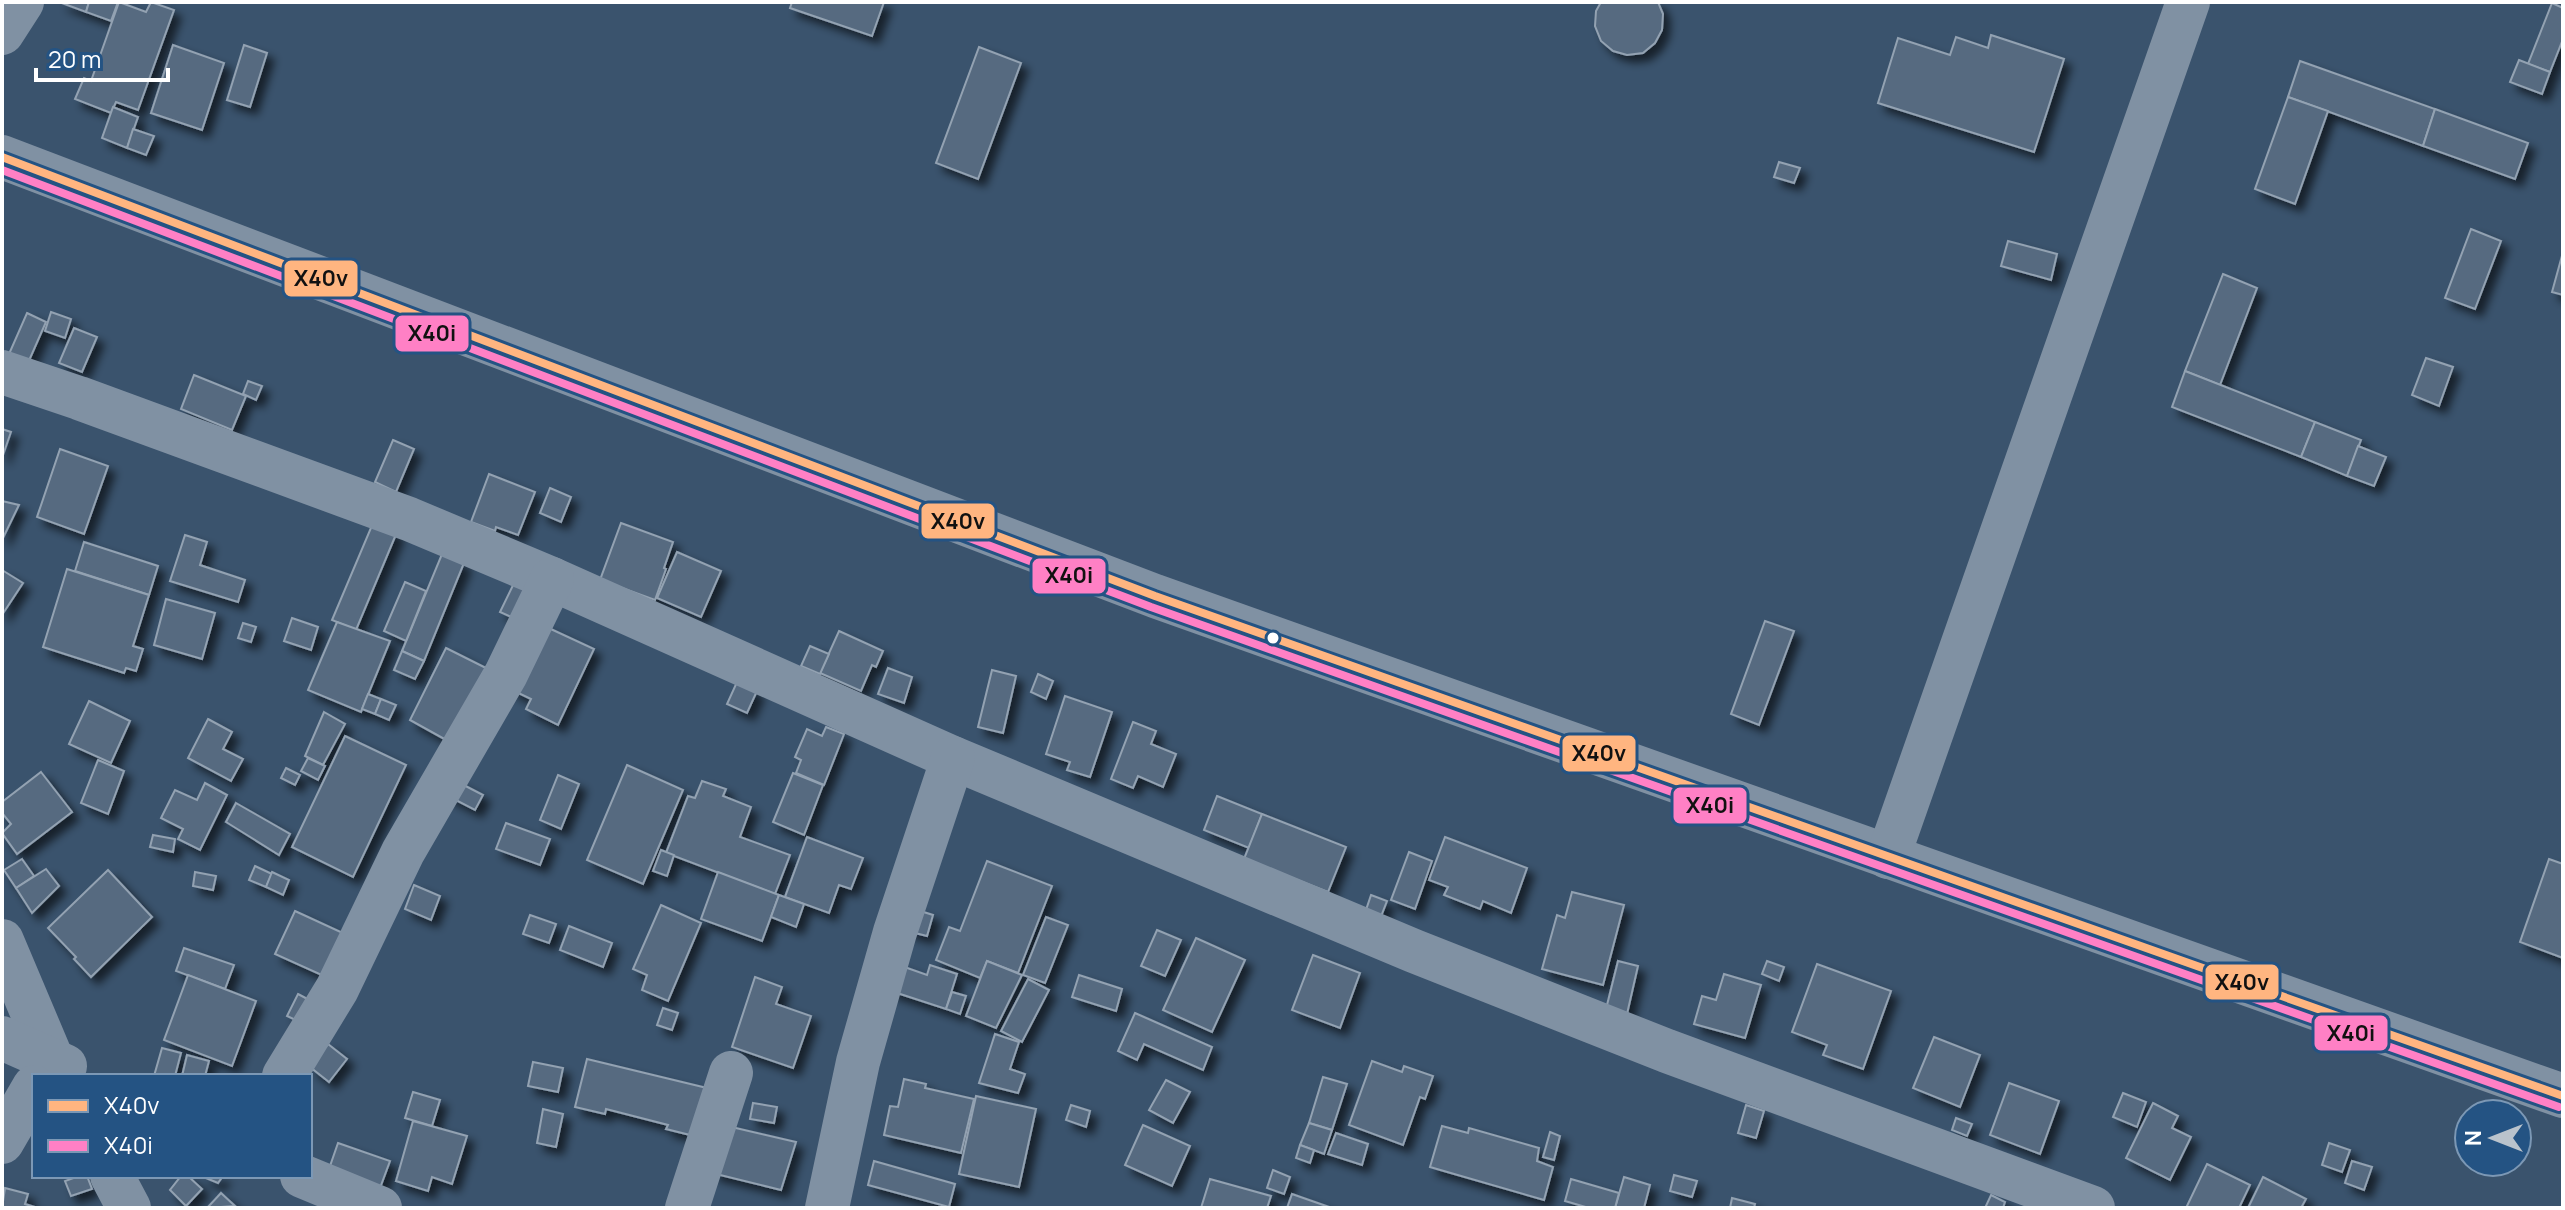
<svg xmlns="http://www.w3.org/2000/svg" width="2565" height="1210" font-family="Manrope,sans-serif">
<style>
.building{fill:#576b80;stroke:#93a2b2;stroke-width:2;filter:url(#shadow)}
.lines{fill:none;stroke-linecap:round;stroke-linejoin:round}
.minor{stroke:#8091a3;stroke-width:44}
.bus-1-casing{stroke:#245383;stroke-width:14}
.bus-2-casing{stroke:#245383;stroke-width:14}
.bus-1{stroke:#ffb580;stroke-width:8}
.bus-2{stroke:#ff80c5;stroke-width:8}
.bus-dot{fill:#fff;stroke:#245383;stroke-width:3}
.line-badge{stroke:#245383;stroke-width:3}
.pale-badge-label{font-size:22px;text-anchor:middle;font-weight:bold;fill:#111}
</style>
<defs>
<filter id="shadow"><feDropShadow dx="7" dy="7" stdDeviation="4" flood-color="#0009"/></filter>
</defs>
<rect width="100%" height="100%" fill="#3a536d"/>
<g class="building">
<polygon points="59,2 89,2 86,12"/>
<polygon points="89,2 118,2 111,21 86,12"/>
<polygon points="119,2 146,12 151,2 174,10 138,110 116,102 111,113 75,99 84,78 91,81"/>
<polygon points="792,2 884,2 872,36 790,8"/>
<polygon points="1601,2 1658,2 1663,14 1662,30 1655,43 1643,53 1627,55 1613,51 1601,41 1595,26 1596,11"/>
<polygon points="2552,3 2563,8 2563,39 2550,72 2528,64"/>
<polygon points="1991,35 2064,59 2034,152 1878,103 1898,38 1950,55 1956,37 1988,48"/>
<polygon points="173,45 224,63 202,130 151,113"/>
<polygon points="244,45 267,53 250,107 227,100"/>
<polygon points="979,47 1021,63 978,179 936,163"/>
<polygon points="2519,60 2550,72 2542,94 2510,82"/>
<polygon points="2300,61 2435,109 2423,146 2288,97"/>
<polygon points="2288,97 2328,111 2295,204 2255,189"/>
<polygon points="113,107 138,117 127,148 102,138"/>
<polygon points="2435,109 2528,143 2515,179 2423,146"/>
<polygon points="133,129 154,136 146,155 127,148"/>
<polygon points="1779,162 1800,168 1794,183 1774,177"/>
<polygon points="2471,229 2501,241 2475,309 2445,298"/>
<polygon points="2008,241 2057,254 2051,280 2001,266"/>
<polygon points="2563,252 2563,295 2552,292"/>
<polygon points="2223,274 2257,288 2220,385 2185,371"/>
<polygon points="51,312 71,319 65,338 45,331"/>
<polygon points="27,313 46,322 28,363 9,354"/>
<polygon points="74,328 97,337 82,372 59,363"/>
<polygon points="2426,358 2453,367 2439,406 2412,395"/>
<polygon points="2185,371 2315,422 2301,457 2172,407"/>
<polygon points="194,375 246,396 232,430 181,409"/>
<polygon points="248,381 262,386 256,400 243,394"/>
<polygon points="2315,422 2361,440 2347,476 2301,457"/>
<polygon points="2,429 11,432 2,458"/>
<polygon points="393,440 414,449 396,492 375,482"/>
<polygon points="2358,446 2386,457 2374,486 2347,476"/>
<polygon points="60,449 108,466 84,534 37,517"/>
<polygon points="489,474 535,492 518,535 496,527 495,531 471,522"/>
<polygon points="550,488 571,497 561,522 540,513"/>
<polygon points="2,501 19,505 2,540"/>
<polygon points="373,523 397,532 356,630 332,620"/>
<polygon points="621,523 673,542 664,568 666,569 655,600 600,580"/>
<polygon points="185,535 207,542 200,565 245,580 238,602 170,581"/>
<polygon points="84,542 158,566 149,595 75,571"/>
<polygon points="677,552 721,571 701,617 657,598"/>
<polygon points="442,554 464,563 424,661 402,651"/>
<polygon points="67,569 149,595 133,646 143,649 136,671 126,668 124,673 43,647"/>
<polygon points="2,570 23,583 2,615"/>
<polygon points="516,579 535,588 520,621 500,612"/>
<polygon points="405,582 426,591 406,641 384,631"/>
<polygon points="166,599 215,613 202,659 154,645"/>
<polygon points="292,618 318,627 311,650 284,641"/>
<polygon points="1765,621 1794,631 1759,725 1731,714"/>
<polygon points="337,622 390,641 361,712 308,690"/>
<polygon points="243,623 256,627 251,642 238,638"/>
<polygon points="540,624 594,649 558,725 526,709 531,699 510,689"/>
<polygon points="839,631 883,651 876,667 872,665 861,691 820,673"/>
<polygon points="810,646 829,654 820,674 801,666"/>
<polygon points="446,648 494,672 457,746 410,720"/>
<polygon points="402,651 424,661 415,679 394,670"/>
<polygon points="888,668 912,677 904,703 878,694"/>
<polygon points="992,670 1016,676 1003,733 978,727"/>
<polygon points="1038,674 1053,681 1046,699 1031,692"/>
<polygon points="737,682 757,691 747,713 727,704"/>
<polygon points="368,694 381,699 375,714 362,709"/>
<polygon points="1065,696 1112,712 1090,777 1067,770 1070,762 1046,754"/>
<polygon points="381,699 396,705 389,720 375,714"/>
<polygon points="89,701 130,721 111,763 69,744"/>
<polygon points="324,712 345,724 323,765 305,756"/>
<polygon points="208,719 232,732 223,749 243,759 231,781 188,758"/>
<polygon points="1133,722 1156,731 1151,744 1176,754 1163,787 1138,776 1133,788 1111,779"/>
<polygon points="826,727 844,734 824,785 796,773 801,760 795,757 807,729 822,736"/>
<polygon points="345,736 406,765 353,877 292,847"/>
<polygon points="308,758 325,766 318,780 301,771"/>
<polygon points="98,760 124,771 108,814 81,803"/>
<polygon points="627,765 683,790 643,884 587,860"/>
<polygon points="286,768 300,775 295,785 281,778"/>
<polygon points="41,772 72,812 17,854 2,833 11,824 2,813 2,802"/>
<polygon points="793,773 823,785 804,835 773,822"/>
<polygon points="558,775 579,784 561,829 540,820"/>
<polygon points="454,780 483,795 475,810 446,795"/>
<polygon points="702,781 726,789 723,796 751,807 740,837 790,855 775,894 666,853 688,796 695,798"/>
<polygon points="205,783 227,795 200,850 178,839 183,829 161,818 175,790 197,800"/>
<polygon points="1217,796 1262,814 1249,848 1204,830"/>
<polygon points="236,803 290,834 279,855 226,822"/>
<polygon points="1262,814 1346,847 1328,892 1244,859"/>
<polygon points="506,823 550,839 540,865 496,849"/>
<polygon points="153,835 175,839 173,852 150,847"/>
<polygon points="807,837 863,858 851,889 839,885 829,913 785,897"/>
<polygon points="1445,837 1527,868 1511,913 1483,901 1480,909 1444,895 1448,887 1429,880"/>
<polygon points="661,850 674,855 667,876 653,871"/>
<polygon points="1409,852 1432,861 1415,909 1391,900"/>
<polygon points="22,859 34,876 16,888 4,870"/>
<polygon points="2549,859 2563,864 2563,958 2520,942"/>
<polygon points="987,861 1052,886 1018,973 987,961 980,978 936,960 949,927 960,931"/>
<polygon points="255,866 272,874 266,887 249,880"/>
<polygon points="46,869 59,886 32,913 16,888"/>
<polygon points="108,870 152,917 91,977 74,959 76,957 48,928"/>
<polygon points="195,872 216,876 213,890 193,886"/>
<polygon points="272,872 289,880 283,895 266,887"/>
<polygon points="718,872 779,895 762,941 701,919"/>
<polygon points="414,885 440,896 431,920 405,909"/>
<polygon points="1572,892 1624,905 1603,985 1542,969 1557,915 1565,918"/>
<polygon points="779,895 804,904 796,927 771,917"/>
<polygon points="1371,895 1387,901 1380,919 1365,913"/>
<polygon points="661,905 701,923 668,1001 642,990 647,975 633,969"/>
<polygon points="914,909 933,915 927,936 907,931"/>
<polygon points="295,911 345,934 326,977 275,954"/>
<polygon points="530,915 556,924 549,943 523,934"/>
<polygon points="1046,917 1068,925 1045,983 1023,975"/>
<polygon points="569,926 612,943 603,967 560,950"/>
<polygon points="1157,930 1181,940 1165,976 1141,966"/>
<polygon points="1196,938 1245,960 1212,1032 1163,1010"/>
<polygon points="184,948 234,965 225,989 176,971"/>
<polygon points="1313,955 1360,973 1340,1028 1292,1010"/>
<polygon points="987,961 1022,975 996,1028 966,1016"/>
<polygon points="1618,961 1638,966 1627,1014 1606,1009"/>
<polygon points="1767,961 1784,967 1779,981 1762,974"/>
<polygon points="896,964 927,975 930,965 957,974 946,1009 888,990"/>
<polygon points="1817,964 1891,991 1863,1069 1823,1055 1827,1045 1792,1032"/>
<polygon points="1724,974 1761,985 1745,1038 1694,1024 1702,996 1716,1000"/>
<polygon points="188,975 256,1001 232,1066 164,1040"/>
<polygon points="1079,975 1122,989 1116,1011 1072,997"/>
<polygon points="755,977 782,987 776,1004 811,1016 793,1068 732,1047"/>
<polygon points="1028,979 1049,990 1022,1042 1001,1031"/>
<polygon points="952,992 966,996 960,1014 946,1009"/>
<polygon points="298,994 315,1003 304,1024 287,1016"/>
<polygon points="663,1008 678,1013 672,1030 657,1025"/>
<polygon points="1135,1013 1212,1047 1203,1070 1144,1044 1137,1060 1118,1051"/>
<polygon points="995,1034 1019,1042 1010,1069 1025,1074 1018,1093 979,1083"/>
<polygon points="1934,1037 1980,1055 1960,1107 1913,1088"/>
<polygon points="328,1044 347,1059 329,1082 310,1067"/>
<polygon points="162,1048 181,1053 175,1076 154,1076"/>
<polygon points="187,1055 209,1061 205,1076 182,1076"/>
<polygon points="587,1059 707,1088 694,1136 666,1129 668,1125 606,1109 605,1114 575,1107"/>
<polygon points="1372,1061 1402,1072 1404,1066 1433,1076 1425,1099 1420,1097 1403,1145 1349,1125"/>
<polygon points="533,1062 563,1068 558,1092 528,1086"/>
<polygon points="1323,1077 1347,1084 1332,1130 1309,1123"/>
<polygon points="904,1079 926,1084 925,1088 974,1099 961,1153 884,1135 890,1106 898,1107"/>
<polygon points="1166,1080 1190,1092 1173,1123 1149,1110"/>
<polygon points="2009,1083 2059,1101 2040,1154 1990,1135"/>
<polygon points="413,1092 440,1100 432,1126 405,1118"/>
<polygon points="2123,1093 2146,1102 2137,1127 2113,1117"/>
<polygon points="976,1096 1036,1109 1019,1187 959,1174"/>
<polygon points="753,1103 777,1107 774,1123 750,1119"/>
<polygon points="2153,1103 2178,1116 2172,1128 2191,1137 2170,1180 2126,1158"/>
<polygon points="1071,1105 1090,1111 1086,1127 1066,1120"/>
<polygon points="1746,1105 1764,1111 1756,1138 1738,1133"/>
<polygon points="543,1109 563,1114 556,1147 537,1143"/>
<polygon points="1956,1118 1972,1124 1967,1136 1952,1130"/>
<polygon points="413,1121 467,1136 452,1184 432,1177 428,1191 396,1181"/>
<polygon points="1309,1123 1332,1130 1324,1154 1300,1145"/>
<polygon points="723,1125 796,1142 781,1190 712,1173"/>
<polygon points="1143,1125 1190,1146 1172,1186 1125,1165"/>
<polygon points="1442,1126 1468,1133 1469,1128 1539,1148 1537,1161 1553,1167 1544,1200 1430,1167"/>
<polygon points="1550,1132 1560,1136 1554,1160 1543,1157"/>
<polygon points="1336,1133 1368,1144 1362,1165 1328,1154"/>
<polygon points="338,1143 390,1161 380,1188 329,1169"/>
<polygon points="2329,1143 2350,1150 2342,1172 2322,1165"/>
<polygon points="1300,1145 1314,1150 1310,1163 1296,1158"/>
<polygon points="874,1161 955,1184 949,1207 868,1185"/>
<polygon points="2352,1161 2372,1167 2364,1190 2345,1183"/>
<polygon points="2207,1164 2250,1185 2239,1208 2186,1208"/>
<polygon points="1273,1170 1290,1177 1284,1194 1267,1188"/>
<polygon points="1674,1175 1697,1181 1692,1197 1670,1191"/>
<polygon points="79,1176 87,1176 92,1189 71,1196 65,1181"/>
<polygon points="181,1176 188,1176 202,1189 186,1206 170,1190"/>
<polygon points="201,1176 223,1176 218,1183"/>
<polygon points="1624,1177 1650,1185 1644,1208 1615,1208"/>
<polygon points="2263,1177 2306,1199 2301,1208 2248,1208"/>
<polygon points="1210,1179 1271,1196 1267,1208 1201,1208"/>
<polygon points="1571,1179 1619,1193 1615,1208 1589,1208 1565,1201"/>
<polygon points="5,1188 28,1194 25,1204 38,1208 2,1208"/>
<polygon points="221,1193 235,1206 207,1208"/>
<polygon points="1292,1194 1332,1208 1287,1208"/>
<polygon points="1991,1195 2005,1202 2003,1208 1985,1208"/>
<polygon points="1732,1198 1755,1204 1754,1208 1730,1208"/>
</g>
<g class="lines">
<g class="minor">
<polyline points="2,33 22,2"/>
<polyline points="2,157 1155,596 2563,1096"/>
<polyline points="2,372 79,398 409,519 552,579 953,758 1414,951 1667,1051 2093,1208"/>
<polyline points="1888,857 2188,2"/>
<polyline points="2,941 59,1076"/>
<polyline points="2,1038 65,1066"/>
<polyline points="284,1076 337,989 403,852 506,674 552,579"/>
<polyline points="2,1142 34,1087"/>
<polyline points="112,1176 129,1208"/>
<polyline points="302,1176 380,1208"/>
<polyline points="687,1208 731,1073"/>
<polyline points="827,1208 858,1062 895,932 953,758"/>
</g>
<g class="bus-1-casing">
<polyline id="bus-1" points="2,157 1155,596 2563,1096"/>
</g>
<g class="bus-2-casing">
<polyline id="bus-2" points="2,170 1151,607 2559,1107"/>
</g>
<use href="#bus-1" class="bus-1"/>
<use href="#bus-2" class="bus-2"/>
</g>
<circle class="bus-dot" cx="1273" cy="638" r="7"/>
<g class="line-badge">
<rect x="283" y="259" width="76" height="39" rx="8" fill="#ffb580"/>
<rect x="394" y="314" width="76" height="39" rx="8" fill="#ff80c5"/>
<rect x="920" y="502" width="76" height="38" rx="8" fill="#ffb580"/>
<rect x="1031" y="557" width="76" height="38" rx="8" fill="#ff80c5"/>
<rect x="1561" y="734" width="76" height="39" rx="8" fill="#ffb580"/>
<rect x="1672" y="786" width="76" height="39" rx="8" fill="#ff80c5"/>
<rect x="2204" y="963" width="76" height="38" rx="8" fill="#ffb580"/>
<rect x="2313" y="1014" width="76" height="38" rx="8" fill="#ff80c5"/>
</g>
<g class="pale-badge-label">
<text x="321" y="286">X40v</text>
<text x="432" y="341">X40i</text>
<text x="958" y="529">X40v</text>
<text x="1069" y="583">X40i</text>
<text x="1599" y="761">X40v</text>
<text x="1710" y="813">X40i</text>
<text x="2242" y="990">X40v</text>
<text x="2351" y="1041">X40i</text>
</g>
<rect width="2565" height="1210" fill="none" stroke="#ffffff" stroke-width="8"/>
<rect x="32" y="1074" width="280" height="104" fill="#245383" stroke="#7c98b5" stroke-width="2"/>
<rect x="48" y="1100" width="40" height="12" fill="#ffb580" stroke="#7c98b5" stroke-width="2"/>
<text x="104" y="1114" font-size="24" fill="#ffffff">X40v</text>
<rect x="48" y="1140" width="40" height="12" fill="#ff80c5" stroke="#7c98b5" stroke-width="2"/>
<text x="104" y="1154" font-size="24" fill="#ffffff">X40i</text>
<g transform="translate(2493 1138) rotate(270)"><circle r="38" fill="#245383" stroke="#7c98b5" stroke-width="2"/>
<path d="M0-6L14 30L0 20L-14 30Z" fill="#bac3cc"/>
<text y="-12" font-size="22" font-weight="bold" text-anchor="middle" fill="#ffffff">N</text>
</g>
<path d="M36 68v12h132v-12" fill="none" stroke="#ffffff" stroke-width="4"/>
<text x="48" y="68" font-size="24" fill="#ffffff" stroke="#245383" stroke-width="6" paint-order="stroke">20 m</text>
</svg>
